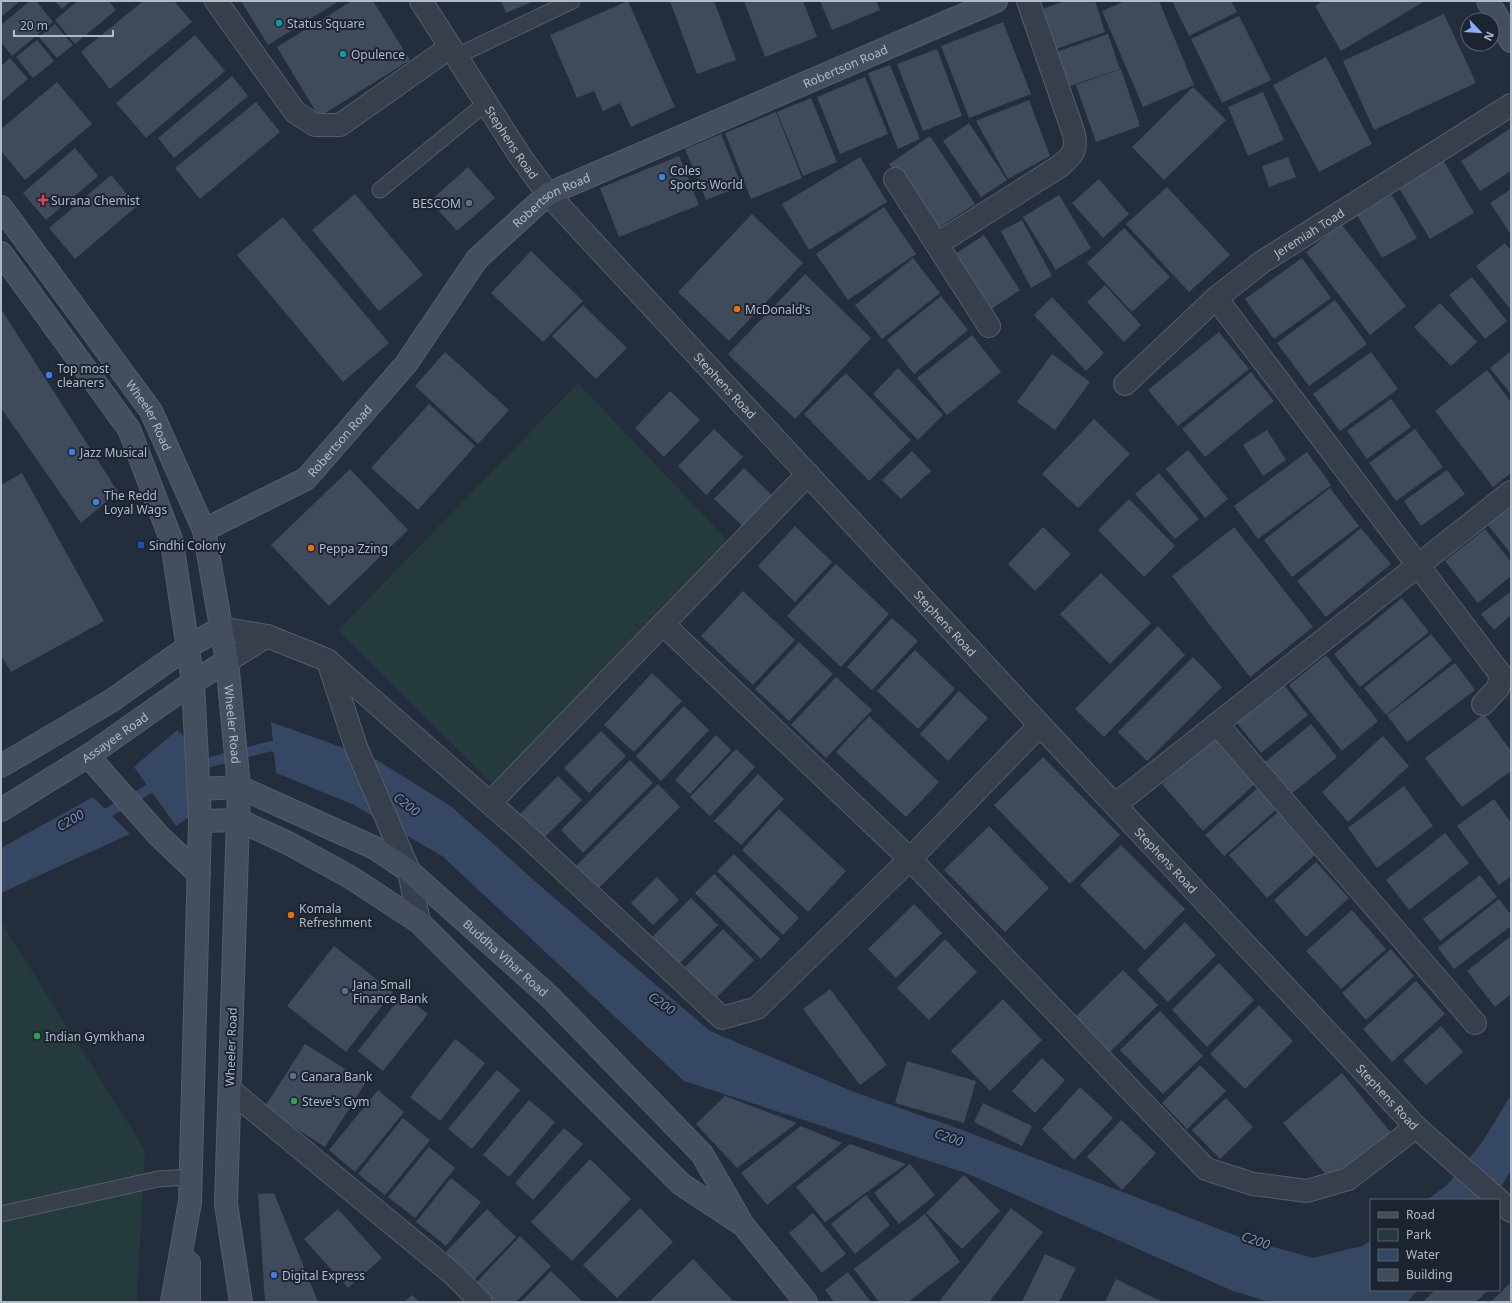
<svg xmlns="http://www.w3.org/2000/svg" width="1512" height="1303" font-family="'Noto Sans',sans-serif">
<style>
.green{fill:#253a3d}
.water{fill:#364763}
.lines{fill:none;stroke-linecap:round;stroke-linejoin:round}
.stream{stroke:#364763;stroke-width:10}
.building{fill:#3f4b5b}
.lane-casing{stroke:#555d6a;stroke-width:17}
.street-casing{stroke:#555d6a;stroke-width:24}
.secondary-casing{stroke:#555d6a;stroke-width:24}
.lane{stroke:#373f4c;stroke-width:15}
.street{stroke:#373f4c;stroke-width:22}
.secondary{stroke:#454e5f;stroke-width:22}
.culture-dot{fill:#0f9aa8;stroke:#1c2431;stroke-width:1.5}
.shop-dot{fill:#3f7fe0;stroke:#1c2431;stroke-width:1.5}
.health-dot{fill:#e0444e;stroke:#1c2431;stroke-width:1.5}
.service-dot{fill:#5c6f8a;stroke:#1c2431;stroke-width:1.5}
.food-dot{fill:#e8710a;stroke:#1c2431;stroke-width:1.5}
.transit-dot{fill:#1a4fb4;stroke:#1c2431;stroke-width:1.5}
.leisure-dot{fill:#2e9e5b;stroke:#1c2431;stroke-width:1.5}
.labels{text-anchor:middle;dominant-baseline:central;stroke-width:4;stroke-linejoin:round;paint-order:stroke}
.poi-label{font-size:12px;fill:#b2bac8;stroke:#1c2431;text-anchor:start}
.street-label{font-size:12px;fill:#b2bac8;stroke:#1c2431}
.water-label{font-size:13px;font-style:italic;fill:#7a8eb0;stroke:#1c2431}
</style>
<rect width="100%" height="100%" fill="#232d3c"/>
<g class="green">
<polygon points="578,383 732,545 493,785 338,630"/>
<polygon points="1,922 145,1150 137,1302 1,1302"/>
</g>
<g class="water">
<polygon points="271,722 377,760 452,807 545,890 710,1031 854,1092 957,1128 1242,1238 1313,1258 1362,1246 1371,1240 1371,1290 1418,1290 1407,1302 1269,1302 1233,1291 966,1173 684,1081 442,856 352,804 276,773"/>
<polygon points="177,730 185,737 189,817 176,826 134,767"/>
<polygon points="93,797 130,834 1,893 1,848"/>
<polygon points="1511,1095 1511,1170 1493,1200 1427,1200 1447,1185 1481,1144"/>
</g>
<g class="lines">
<g class="stream">
<polyline points="195,766 271,746 285,752"/>
<polyline points="97,819 161,782"/>
</g>
</g>
<g class="building">
<polygon points="1,1 20,1 1,17"/>
<polygon points="30,1 36,1 53,22 12,56 1,42 1,25"/>
<polygon points="55,1 71,1 62,9"/>
<polygon points="78,1 109,1 116,10 75,44 55,20"/>
<polygon points="143,1 174,1 192,22 110,89 81,52"/>
<polygon points="241,1 339,1 268,45"/>
<polygon points="352,1 373,1 410,60 319,117 277,47"/>
<polygon points="501,1 534,1 506,13"/>
<polygon points="628,1 675,107 631,127 620,103 603,111 594,91 577,98 550,35"/>
<polygon points="670,1 714,1 736,60 697,74"/>
<polygon points="744,1 803,1 817,37 765,57"/>
<polygon points="820,1 876,1 880,10 832,30"/>
<polygon points="1065,1 1095,1 1105,32 1053,50 1040,10"/>
<polygon points="1125,1 1159,1 1194,85 1143,107 1102,11"/>
<polygon points="1172,1 1231,1 1237,12 1189,36"/>
<polygon points="1323,1 1425,1 1341,51 1315,6"/>
<polygon points="1444,14 1476,83 1374,130 1343,61"/>
<polygon points="1239,16 1271,80 1222,103 1191,39"/>
<polygon points="1003,22 1031,94 969,118 941,46"/>
<polygon points="55,24 73,45 57,58 39,37"/>
<polygon points="1108,34 1120,69 1067,87 1056,52"/>
<polygon points="195,35 225,71 146,138 116,103"/>
<polygon points="37,40 54,61 33,78 16,57"/>
<polygon points="937,49 962,116 923,131 897,64"/>
<polygon points="1326,57 1372,144 1319,172 1273,85"/>
<polygon points="10,58 28,79 1,102 1,66"/>
<polygon points="890,65 920,139 898,149 868,73"/>
<polygon points="1121,69 1140,126 1096,142 1076,85"/>
<polygon points="232,76 248,96 174,158 158,138"/>
<polygon points="865,77 888,134 840,154 817,97"/>
<polygon points="57,82 92,124 25,180 1,151 1,129"/>
<polygon points="1193,87 1226,120 1164,180 1132,147"/>
<polygon points="1263,92 1284,140 1248,156 1228,107"/>
<polygon points="811,98 837,162 803,176 777,112"/>
<polygon points="1029,100 1050,156 1008,179 976,121"/>
<polygon points="256,102 280,132 200,199 175,168"/>
<polygon points="776,112 802,178 751,199 725,133"/>
<polygon points="969,123 1007,180 981,197 943,141"/>
<polygon points="1511,128 1511,171 1480,191 1461,161"/>
<polygon points="721,134 742,186 706,200 685,149"/>
<polygon points="930,136 975,204 934,231 889,164"/>
<polygon points="75,148 98,176 46,220 23,193"/>
<polygon points="679,156 699,205 619,237 600,188"/>
<polygon points="860,157 887,202 809,250 782,204"/>
<polygon points="1288,157 1296,177 1269,187 1262,166"/>
<polygon points="1442,158 1474,213 1430,239 1397,185"/>
<polygon points="468,167 495,198 457,231 430,201"/>
<polygon points="111,175 137,206 75,259 49,228"/>
<polygon points="1099,179 1129,214 1103,238 1072,203"/>
<polygon points="1167,187 1230,255 1189,292 1126,224"/>
<polygon points="1511,189 1511,232 1510,233 1490,203"/>
<polygon points="355,194 423,275 379,311 312,230"/>
<polygon points="1059,195 1091,248 1056,270 1023,217"/>
<polygon points="1392,195 1417,238 1382,258 1357,215"/>
<polygon points="884,207 916,254 848,300 816,254"/>
<polygon points="752,214 803,263 729,341 678,292"/>
<polygon points="283,217 389,343 343,382 237,255"/>
<polygon points="1022,220 1052,276 1031,288 1001,231"/>
<polygon points="1341,224 1406,306 1370,335 1306,252"/>
<polygon points="1124,228 1170,277 1132,312 1087,263"/>
<polygon points="984,235 1020,290 991,309 955,254"/>
<polygon points="1505,243 1511,251 1511,310 1476,266"/>
<polygon points="531,251 583,301 543,342 491,293"/>
<polygon points="913,258 940,293 882,339 855,305"/>
<polygon points="1302,258 1331,298 1274,339 1245,299"/>
<polygon points="805,274 871,338 795,419 728,354"/>
<polygon points="1472,277 1507,321 1485,339 1449,295"/>
<polygon points="1105,285 1141,325 1124,342 1087,302"/>
<polygon points="941,296 968,330 914,374 887,340"/>
<polygon points="1052,297 1104,353 1086,371 1034,315"/>
<polygon points="1335,300 1367,344 1309,386 1277,343"/>
<polygon points="1440,303 1477,342 1451,366 1414,327"/>
<polygon points="583,305 627,348 596,379 552,336"/>
<polygon points="1,309 118,492 81,523 1,408"/>
<polygon points="1219,332 1249,369 1178,426 1148,390"/>
<polygon points="972,335 1001,372 947,415 917,378"/>
<polygon points="1511,351 1511,394 1490,368"/>
<polygon points="445,352 509,410 478,444 415,386"/>
<polygon points="1371,352 1398,389 1340,431 1313,394"/>
<polygon points="1052,354 1090,382 1055,430 1017,402"/>
<polygon points="898,368 943,415 918,440 873,394"/>
<polygon points="1487,370 1511,402 1511,473 1493,487 1435,411"/>
<polygon points="1251,372 1274,401 1205,457 1182,429"/>
<polygon points="846,373 911,440 869,481 804,414"/>
<polygon points="670,391 700,420 664,457 635,428"/>
<polygon points="1391,399 1411,427 1367,459 1347,431"/>
<polygon points="429,404 475,446 418,510 371,468"/>
<polygon points="1094,419 1130,454 1078,508 1042,474"/>
<polygon points="714,429 743,457 706,495 678,466"/>
<polygon points="1415,429 1443,467 1396,501 1369,463"/>
<polygon points="1267,430 1286,460 1263,476 1243,445"/>
<polygon points="1188,450 1228,499 1205,518 1166,469"/>
<polygon points="912,451 931,471 901,499 882,480"/>
<polygon points="1307,452 1331,485 1258,539 1234,506"/>
<polygon points="744,468 779,502 749,532 714,499"/>
<polygon points="350,469 408,530 329,606 271,545"/>
<polygon points="1447,470 1465,494 1421,526 1404,501"/>
<polygon points="22,473 104,621 11,672 1,655 1,485"/>
<polygon points="1159,473 1199,519 1175,539 1135,494"/>
<polygon points="1330,488 1359,526 1292,577 1264,540"/>
<polygon points="1129,499 1175,546 1144,577 1098,530"/>
<polygon points="1511,507 1511,554 1488,525"/>
<polygon points="795,526 832,562 795,602 758,566"/>
<polygon points="1043,527 1071,554 1035,591 1008,564"/>
<polygon points="1234,527 1313,627 1250,677 1172,576"/>
<polygon points="1361,528 1391,564 1326,617 1297,581"/>
<polygon points="1485,529 1511,562 1511,576 1478,603 1445,561"/>
<polygon points="836,564 889,614 841,667 787,616"/>
<polygon points="1101,573 1151,623 1110,664 1060,614"/>
<polygon points="743,591 795,640 753,685 701,636"/>
<polygon points="1509,593 1511,594 1511,615 1494,630 1481,614"/>
<polygon points="1402,598 1429,632 1360,687 1334,654"/>
<polygon points="892,618 918,641 872,690 847,667"/>
<polygon points="1158,626 1185,655 1104,737 1075,709"/>
<polygon points="1431,634 1452,660 1386,715 1364,688"/>
<polygon points="799,642 833,674 789,721 755,689"/>
<polygon points="915,650 955,689 918,729 877,691"/>
<polygon points="1326,655 1378,721 1342,751 1289,685"/>
<polygon points="1193,657 1222,687 1147,761 1118,732"/>
<polygon points="1455,663 1475,690 1407,742 1387,715"/>
<polygon points="652,673 682,701 634,752 604,725"/>
<polygon points="836,677 872,710 826,758 791,725"/>
<polygon points="1284,685 1308,715 1261,753 1237,723"/>
<polygon points="959,691 988,718 948,761 920,734"/>
<polygon points="684,706 709,730 661,781 636,756"/>
<polygon points="1484,714 1511,751 1511,771 1462,807 1425,758"/>
<polygon points="869,716 939,782 906,817 836,752"/>
<polygon points="1311,724 1337,757 1290,795 1264,763"/>
<polygon points="601,731 626,756 589,793 564,768"/>
<polygon points="716,735 731,750 690,794 675,780"/>
<polygon points="1217,736 1257,782 1203,831 1162,784"/>
<polygon points="1383,736 1409,766 1348,822 1322,792"/>
<polygon points="736,749 755,767 710,816 690,797"/>
<polygon points="1043,757 1120,835 1070,884 994,805"/>
<polygon points="630,760 653,783 583,853 561,830"/>
<polygon points="758,774 784,799 741,845 714,821"/>
<polygon points="558,776 582,800 542,840 518,816"/>
<polygon points="658,784 680,807 599,888 576,866"/>
<polygon points="1260,786 1279,807 1224,856 1205,835"/>
<polygon points="1404,786 1433,826 1377,868 1348,828"/>
<polygon points="1494,799 1511,823 1511,876 1499,885 1457,826"/>
<polygon points="779,809 846,871 808,912 742,850"/>
<polygon points="1278,812 1316,854 1267,898 1229,855"/>
<polygon points="989,826 1049,888 1005,932 944,870"/>
<polygon points="1445,833 1469,863 1409,910 1386,880"/>
<polygon points="1121,845 1185,909 1145,950 1080,885"/>
<polygon points="734,854 799,918 783,935 717,871"/>
<polygon points="1316,862 1349,898 1306,937 1274,900"/>
<polygon points="714,874 780,939 761,959 695,893"/>
<polygon points="1480,875 1497,897 1440,941 1423,919"/>
<polygon points="657,877 679,900 653,925 631,903"/>
<polygon points="691,898 718,925 679,964 652,937"/>
<polygon points="1499,899 1511,915 1511,926 1454,969 1438,948"/>
<polygon points="914,904 942,933 896,978 868,949"/>
<polygon points="1352,910 1386,949 1341,989 1306,951"/>
<polygon points="1185,922 1216,955 1168,1002 1137,970"/>
<polygon points="723,929 754,960 716,998 685,967"/>
<polygon points="1511,936 1511,994 1495,1007 1467,971"/>
<polygon points="945,939 977,972 929,1020 897,988"/>
<polygon points="334,946 393,992 346,1052 287,1006"/>
<polygon points="1391,949 1414,976 1366,1020 1342,993"/>
<polygon points="1219,963 1254,1000 1207,1047 1172,1010"/>
<polygon points="1123,970 1158,1005 1110,1052 1075,1017"/>
<polygon points="1416,981 1445,1014 1392,1062 1363,1029"/>
<polygon points="830,989 887,1065 860,1085 803,1009"/>
<polygon points="403,994 428,1014 383,1071 358,1051"/>
<polygon points="1003,999 1042,1040 990,1091 951,1051"/>
<polygon points="1259,1005 1293,1041 1245,1089 1210,1054"/>
<polygon points="1160,1011 1203,1056 1163,1094 1120,1050"/>
<polygon points="1441,1026 1463,1052 1426,1085 1403,1060"/>
<polygon points="455,1039 485,1063 440,1121 410,1097"/>
<polygon points="305,1044 366,1082 325,1147 264,1108"/>
<polygon points="1042,1058 1065,1080 1035,1113 1012,1091"/>
<polygon points="907,1061 976,1081 964,1123 895,1103"/>
<polygon points="1200,1065 1226,1091 1187,1129 1162,1103"/>
<polygon points="497,1070 520,1090 472,1149 448,1129"/>
<polygon points="1342,1073 1392,1134 1361,1160 1358,1157 1330,1180 1283,1123"/>
<polygon points="1080,1087 1113,1118 1074,1160 1042,1129"/>
<polygon points="378,1090 404,1112 355,1172 329,1150"/>
<polygon points="725,1096 797,1123 737,1168 696,1124"/>
<polygon points="1226,1098 1253,1127 1220,1159 1192,1130"/>
<polygon points="529,1100 555,1122 509,1177 483,1155"/>
<polygon points="983,1103 1032,1126 1022,1146 974,1122"/>
<polygon points="403,1118 430,1140 385,1195 358,1174"/>
<polygon points="1121,1120 1156,1153 1122,1190 1087,1157"/>
<polygon points="801,1126 842,1143 767,1205 741,1173"/>
<polygon points="564,1128 583,1144 533,1200 515,1183"/>
<polygon points="850,1144 906,1164 825,1222 796,1187"/>
<polygon points="429,1147 455,1168 415,1218 388,1197"/>
<polygon points="590,1159 631,1199 572,1261 531,1222"/>
<polygon points="910,1164 935,1195 899,1224 874,1193"/>
<polygon points="964,1175 1000,1211 962,1249 926,1213"/>
<polygon points="451,1178 481,1202 446,1246 416,1222"/>
<polygon points="274,1193 318,1302 265,1302 258,1194"/>
<polygon points="866,1195 890,1225 855,1254 831,1224"/>
<polygon points="640,1208 673,1242 617,1298 583,1265"/>
<polygon points="1011,1208 1043,1232 989,1302 939,1302"/>
<polygon points="338,1209 382,1258 348,1288 304,1239"/>
<polygon points="487,1209 516,1237 473,1281 444,1254"/>
<polygon points="813,1213 846,1254 822,1273 789,1233"/>
<polygon points="925,1214 960,1262 908,1302 879,1302 854,1269"/>
<polygon points="520,1236 551,1266 516,1302 491,1302 474,1285"/>
<polygon points="1045,1254 1076,1268 1059,1302 1022,1302"/>
<polygon points="693,1259 733,1301 732,1302 649,1302"/>
<polygon points="551,1271 583,1302 521,1302"/>
<polygon points="848,1272 871,1302 834,1302 825,1290"/>
<polygon points="1116,1279 1150,1296 1163,1302 1105,1302"/>
<polygon points="1509,1284 1511,1286 1511,1302 1491,1302"/>
<polygon points="1435,1290 1488,1290 1476,1302 1423,1302"/>
<polygon points="412,1295 419,1302 404,1302"/>
</g>
<g class="lines">
<g class="lane-casing">
<g id="lane">
<polyline points="457,56 572,1"/>
<polyline points="380,190 486,103"/>
<polyline points="1,1214 158,1179 190,1177"/>
</g>
</g>
<g class="street-casing">
<g id="street">
<polyline points="216,1 295,112 315,125 340,125 449,48"/>
<path id="s1" d="M421,1L520,156L548,194L1040,725L1416,1127L1511,1211"/>
<polyline points="895,179 989,326"/>
<path d="M937,244L1060,166C1073,155 1077,151 1074,134L1028,1"/>
<polyline points="1216,298 1501,675 1498,688 1483,704"/>
<path id="s2" d="M1125,384L1216,298L1262,262L1511,105"/>
<polyline points="664,625 910,859 1206,1169 1253,1184 1307,1191 1348,1179 1416,1127"/>
<polyline points="221,628 267,636 327,660 525,834 722,1018 757,1008 910,859 1040,725"/>
<polyline points="227,661 267,636"/>
<polyline points="328,661 356,747 409,871 419,922"/>
<polyline points="1217,724 1475,1023"/>
<polyline points="490,803 808,474"/>
<polyline points="1116,804 1511,492"/>
<polyline points="230,1090 453,1274 481,1302"/>
</g>
</g>
<g class="secondary-casing">
<g id="secondary">
<polyline points="1488,1 1511,41"/>
<path id="s3" d="M1,207L151,411L204,530L227,661L239,787L226,1204L241,1302"/>
<polyline points="1,253 129,429 172,542 193,682 200,821 190,1202 172,1302"/>
<path id="s4" d="M204,530L306,479L406,364L477,259L548,194L996,1"/>
<polyline points="88,756 159,836 199,874"/>
<polyline points="1,766 111,701 189,646 221,628"/>
<path id="s5" d="M199,789L239,787L375,848L409,871L550,997L702,1154L743,1225L806,1302"/>
<path id="s6" d="M1,810L88,756L193,682L227,661"/>
<polyline points="200,821 238,820 288,843 350,877 419,922 681,1184 740,1223"/>
<polyline points="189,1302 189,1263"/>
</g>
</g>
<use href="#lane" class="lane"/>
<use href="#street" class="street"/>
<use href="#secondary" class="secondary"/>
</g>
<g class="culture-dot">
<circle cx="279" cy="23" r="4"/>
<circle cx="343" cy="54" r="4"/>
</g>
<g class="shop-dot">
<circle cx="662" cy="177" r="4"/>
<circle cx="49" cy="375" r="4"/>
<circle cx="72" cy="452" r="4"/>
<circle cx="96" cy="502" r="4"/>
<circle cx="274" cy="1275" r="4"/>
</g>
<path class="health-dot" d="M41 194h4v4h4v4h-4v4h-4v-4h-4v-4h4z"/>
<g class="service-dot">
<circle cx="469" cy="203" r="4"/>
<circle cx="345" cy="991" r="4"/>
<circle cx="293" cy="1076" r="4"/>
</g>
<g class="food-dot">
<circle cx="737" cy="309" r="4"/>
<circle cx="311" cy="548" r="4"/>
<circle cx="291" cy="915" r="4"/>
</g>
<rect class="transit-dot" x="137" y="541" width="8" height="8" rx="2"/>
<g class="leisure-dot">
<circle cx="37" cy="1036" r="4"/>
<circle cx="294" cy="1101" r="4"/>
</g>
<g class="labels">
<g class="poi-label">
<text x="287" y="23">Status Square</text>
<text x="351" y="54">Opulence</text>
<text x="670" y="170">Coles<tspan x="670" dy="14">Sports World</tspan></text>
<text x="51" y="200">Surana Chemist</text>
<text x="461" y="203" text-anchor="end">BESCOM</text>
<text x="745" y="309">McDonald's</text>
<text x="57" y="368">Top most<tspan x="57" dy="14">cleaners</tspan></text>
<text x="80" y="452">Jazz Musical</text>
<text x="104" y="495">The Redd<tspan x="104" dy="14">Loyal Wags</tspan></text>
<text x="149" y="545">Sindhi Colony</text>
<text x="319" y="548">Peppa Zzing</text>
<text x="299" y="908">Komala<tspan x="299" dy="14">Refreshment</tspan></text>
<text x="353" y="984">Jana Small<tspan x="353" dy="14">Finance Bank</tspan></text>
<text x="45" y="1036">Indian Gymkhana</text>
<text x="301" y="1076">Canara Bank</text>
<text x="302" y="1101">Steve's Gym</text>
<text x="282" y="1275">Digital Express</text>
</g>
<g class="street-label">
<text stroke="none"><textPath href="#s4" startOffset="813">Robertson Road</textPath></text>
<text stroke="none"><textPath href="#s1" startOffset="168">Stephens Road</textPath></text>
<text stroke="none"><textPath href="#s4" startOffset="489">Robertson Road</textPath></text>
<text stroke="none"><textPath href="#s2" startOffset="239">Jeremiah Toad</textPath></text>
<text stroke="none"><textPath href="#s1" startOffset="492">Stephens Road</textPath></text>
<text stroke="none"><textPath href="#s3" startOffset="256">Wheeler Road</textPath></text>
<text stroke="none"><textPath href="#s4" startOffset="165">Robertson Road</textPath></text>
<text stroke="none"><textPath href="#s1" startOffset="816">Stephens Road</textPath></text>
<text stroke="none"><textPath href="#s3" startOffset="580">Wheeler Road</textPath></text>
<text stroke="none"><textPath href="#s6" startOffset="135">Assayee Road</textPath></text>
<text stroke="none"><textPath href="#s1" startOffset="1140">Stephens Road</textPath></text>
<text stroke="none"><textPath href="#s5" startOffset="360">Buddha Vihar Road</textPath></text>
<text transform="translate(231 1047) rotate(-88)">Wheeler Road</text>
<text stroke="none"><textPath href="#s1" startOffset="1464">Stephens Road</textPath></text>
</g>
<g class="water-label">
<text transform="translate(407 804) rotate(38)">C200</text>
<text transform="translate(70 820) rotate(-30)">C200</text>
<text transform="translate(662 1003) rotate(35)">C200</text>
<text transform="translate(949 1137) rotate(19)">C200</text>
<text transform="translate(1256 1240) rotate(19)">C200</text>
</g>
</g>
<rect width="1512" height="1303" fill="none" stroke="#b2bac8" stroke-width="4"/>
<rect x="1370" y="1199" width="130" height="92" fill="#1c2431" stroke="#58606d"/>
<rect x="1378" y="1212" width="20" height="6" fill="#454e5f" stroke="#58606d"/>
<text x="1406" y="1219" font-size="12" fill="#b2bac8">Road</text>
<rect x="1378" y="1229" width="20" height="12" fill="#253a3d" stroke="#58606d"/>
<text x="1406" y="1239" font-size="12" fill="#b2bac8">Park</text>
<rect x="1378" y="1249" width="20" height="12" fill="#364763" stroke="#58606d"/>
<text x="1406" y="1259" font-size="12" fill="#b2bac8">Water</text>
<rect x="1378" y="1269" width="20" height="12" fill="#3f4b5b" stroke="#58606d"/>
<text x="1406" y="1279" font-size="12" fill="#b2bac8">Building</text>
<g transform="translate(1480 32) rotate(115)"><circle r="19" fill="#1c2431" stroke="#58606d"/>
<path d="M0-3L7 15L0 10L-7 15Z" fill="#88aef8"/>
<text y="-6" font-size="11" font-weight="bold" text-anchor="middle" fill="#b2bac8">N</text>
</g>
<path d="M14 30v6h99v-6" fill="none" stroke="#b2bac8" stroke-width="2"/>
<text x="20" y="30" font-size="12" fill="#b2bac8" stroke="#1c2431" stroke-width="3" paint-order="stroke">20 m</text>
</svg>
